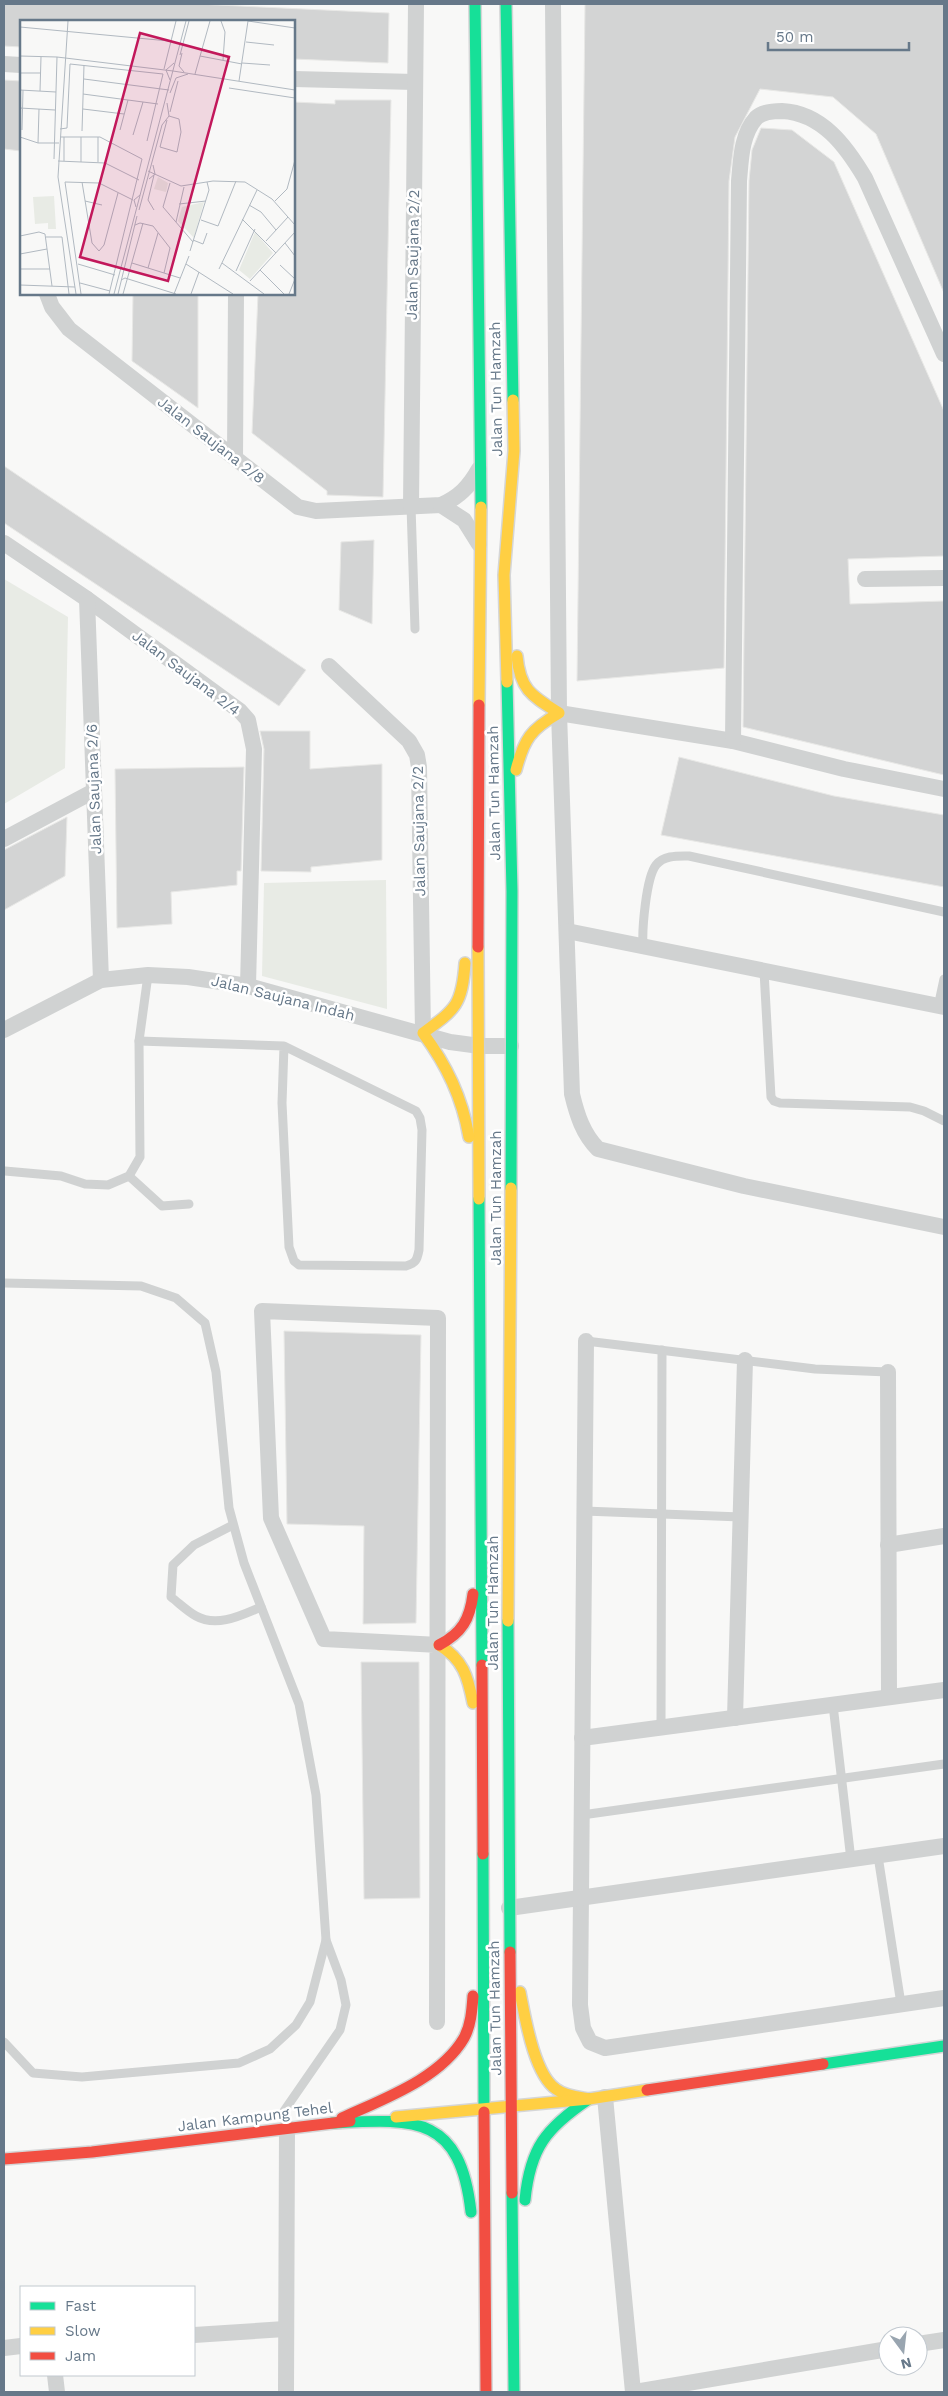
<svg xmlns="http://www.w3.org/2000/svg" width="948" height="2396" font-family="'Work Sans',sans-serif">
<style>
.green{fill:#e8ebe5}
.building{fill:#d3d4d4;stroke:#e8e8e6}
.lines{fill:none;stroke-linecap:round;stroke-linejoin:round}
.fast-casing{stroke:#d5d6d7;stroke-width:14}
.slow-casing{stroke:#d5d6d7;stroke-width:14}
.jam-casing{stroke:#d5d6d7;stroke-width:14}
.lane{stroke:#d0d2d2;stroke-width:9}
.street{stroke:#d0d2d2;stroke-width:16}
.fast{stroke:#16e098;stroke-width:11}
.slow{stroke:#ffcf43;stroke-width:11}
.jam{stroke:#f24e42;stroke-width:11}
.labels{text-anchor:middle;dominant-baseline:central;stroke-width:5;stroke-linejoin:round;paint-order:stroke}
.street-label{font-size:15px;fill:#667889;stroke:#fff}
.inset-road{fill:none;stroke:#b1b9c1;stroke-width:1}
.view{fill:#c2185b;fill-opacity:0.15;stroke:#c2185b;stroke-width:2.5}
.inset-edge{fill:none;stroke:#667889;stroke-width:2.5}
</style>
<rect width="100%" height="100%" fill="#f8f8f7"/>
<g class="green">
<polygon points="4,579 68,617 65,768 4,804"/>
<polygon points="386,880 387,1009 262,976 264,883"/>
</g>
<g class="building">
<polygon points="4,4 197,4 389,13 388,63 294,59 294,21 21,21 21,47 4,46"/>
<polygon points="585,4 944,4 944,293 876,134 833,97 760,89 735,137 729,181 724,668 577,681"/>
<polygon points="4,80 21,81 21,151 4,149"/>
<polygon points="335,100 391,100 383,497 327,495 327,491 252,433 258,294 294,294 294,102 335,104"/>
<polygon points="761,128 792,130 834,162 944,411 944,556 848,559 850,604 944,601 944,775 743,727 749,181 752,150"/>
<polygon points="133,294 198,294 198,408 132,361"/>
<polygon points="4,466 306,670 279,706 4,523"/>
<polygon points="374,540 372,624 339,610 341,542"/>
<polygon points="260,731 310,731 310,769 382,764 382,860 311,867 311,872 261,871 264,749"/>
<polygon points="679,757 834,796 944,815 944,887 661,835"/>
<polygon points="244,767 241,871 237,871 237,885 171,892 172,924 117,928 115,769"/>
<polygon points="67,817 65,876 4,910 4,850"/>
<polygon points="284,1331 421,1335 416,1623 363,1624 364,1526 287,1524"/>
<polygon points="361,1662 419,1662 420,1898 364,1899"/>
</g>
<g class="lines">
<g class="fast-casing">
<g id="fast">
<polyline points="475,4 481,507"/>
<polyline points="506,4 513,400"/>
<polyline points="507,682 512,891 511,1188"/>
<polyline points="479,1199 482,1665"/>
<polyline points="508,1621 510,1952"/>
<polyline points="483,1854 484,2112"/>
<polyline points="823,2064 944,2046"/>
<path d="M332,2123C414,2119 460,2114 471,2212"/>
<polyline points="512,2193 514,2392"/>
<path d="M525,2200C530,2148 546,2128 589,2099"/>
</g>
</g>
<g class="slow-casing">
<g id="slow">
<polyline points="507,682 504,575 514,451 513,400"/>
<polyline points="479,705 481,507"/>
<path d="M516,770C524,739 531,729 559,713C532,696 520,690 517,656"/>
<polyline points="478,947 479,1199"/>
<path d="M465,963C462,1005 456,1009 423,1033C447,1066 462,1097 469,1137"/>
<polyline points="508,1621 511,1188"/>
<path d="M439,1645C463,1659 468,1677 473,1703"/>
<path d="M520,1992C525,2017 534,2074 556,2089C565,2096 578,2097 589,2099"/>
<polyline points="396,2117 589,2099 647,2090"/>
</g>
</g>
<g class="jam-casing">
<g id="jam">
<polyline points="478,947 479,705"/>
<path d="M439,1645C462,1633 470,1619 473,1594"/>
<polyline points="482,1665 483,1854"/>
<polyline points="510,1952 512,2193"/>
<polyline points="647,2090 823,2064"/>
<polyline points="484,2112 486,2392"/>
<path d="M342,2118C383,2099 440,2079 464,2038C471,2025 472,2010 473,1996"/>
<polyline points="4,2159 92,2152 350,2121"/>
</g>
</g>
<g class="lane">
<polyline points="411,506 415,629"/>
<path d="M643,946C642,929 646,878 656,865C664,855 678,856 689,856L944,912"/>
<polyline points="764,971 771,1097 774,1101 780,1103 910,1107 924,1111 944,1121"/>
<polyline points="938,1007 944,979"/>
<path d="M139,1041L284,1046L416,1111L420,1118L422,1130L419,1250C417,1260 416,1263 406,1266L299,1265L294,1261L289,1247L282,1103L284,1046"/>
<polyline points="5,1171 61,1176 85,1184 108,1185 129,1176 140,1157 139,1041 148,975"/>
<polyline points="129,1176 162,1206 189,1204"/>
<polyline points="4,1283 141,1286 176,1298 205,1323 216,1372 229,1508 244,1563 299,1704 316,1795 326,1940 341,1980 346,2005 340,2030 284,2111 287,2128"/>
<polyline points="586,1341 815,1369 888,1372"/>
<polyline points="584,1511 741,1517"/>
<path d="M233,1525L194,1545L173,1565L171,1597C179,1603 187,1611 196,1616C217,1628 242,1615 261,1607"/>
<polyline points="833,1705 851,1860"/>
<polyline points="661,1728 662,1350"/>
<polyline points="582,1815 944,1764"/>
<polyline points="878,1856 901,2004"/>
<polyline points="4,2042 33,2073 82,2077 239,2063 270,2049 296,2025 310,2002 326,1940"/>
</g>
<g class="street">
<path d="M553,4L559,713L572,1094C577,1115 583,1134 598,1149L744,1186L944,1227"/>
<polyline points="4,64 21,65"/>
<polyline points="294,79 415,82"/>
<path d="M47,294L52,307L69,329L298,507L316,511L441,505C459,497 469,487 479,469"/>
<polyline points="235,458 236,294"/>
<polyline points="441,505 464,520 479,544"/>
<polyline points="411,506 416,4"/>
<polyline points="4,543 87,599 240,711 248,720 254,749 248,986"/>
<polyline points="865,579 944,578"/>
<polyline points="87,599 101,980"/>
<polyline points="329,666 409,741 417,755 419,767 423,1033"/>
<polyline points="559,713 733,741 844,769 944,789"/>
<path d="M733,741L739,181C741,160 741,135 756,118C762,112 774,111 782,111C822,113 846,146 865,178L944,354"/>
<polyline points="4,839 94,791"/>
<polyline points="567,931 944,1007"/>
<polyline points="4,1030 101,980 148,975 188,977 248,986 450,1042 480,1046 511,1046"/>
<polyline points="586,1341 580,2005 583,2028 590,2042 605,2048 944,1998"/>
<polyline points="888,1372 889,1697"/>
<polyline points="888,1545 944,1536"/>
<polyline points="735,1718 745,1360"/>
<polyline points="582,1738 944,1690"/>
<polyline points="509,1908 944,1846"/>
<polyline points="437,2022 438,1318 262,1311 271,1518 324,1639 439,1645"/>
<polyline points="605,2097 633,2392"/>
<polyline points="194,2335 285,2329"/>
<polyline points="918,2344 944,2340"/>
<polyline points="4,2348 21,2346"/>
<polyline points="55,2375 57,2392"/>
<polyline points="286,2392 287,2128"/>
<polyline points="635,2392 888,2349"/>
</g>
<use href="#fast" class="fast"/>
<use href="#slow" class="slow"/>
<use href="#jam" class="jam"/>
</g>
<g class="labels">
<g class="street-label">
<text transform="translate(413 255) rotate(-89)">Jalan Saujana 2/2</text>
<text transform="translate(496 389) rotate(-91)">Jalan Tun Hamzah</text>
<text transform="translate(211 440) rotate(38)">Jalan Saujana 2/8</text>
<text transform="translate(186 673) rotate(37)">Jalan Saujana 2/4</text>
<text transform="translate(94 789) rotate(-92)">Jalan Saujana 2/6</text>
<text transform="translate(494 793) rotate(-91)">Jalan Tun Hamzah</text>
<text transform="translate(419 831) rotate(-91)">Jalan Saujana 2/2</text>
<text transform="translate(283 998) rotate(14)">Jalan Saujana Indah</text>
<text transform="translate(496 1198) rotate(-90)">Jalan Tun Hamzah</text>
<text transform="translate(493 1603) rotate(-90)">Jalan Tun Hamzah</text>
<text transform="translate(495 2008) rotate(-91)">Jalan Tun Hamzah</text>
<text transform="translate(255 2117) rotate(-7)">Jalan Kampung Tehel</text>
</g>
</g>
<g transform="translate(20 20)">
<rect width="275" height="275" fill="#f8f8f7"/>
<path d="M138,157L148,163L146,172L134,169ZM34,176L36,209H28V203L15,204L13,177ZM184,182L174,218L158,201L162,187ZM235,212L253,233L230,259L219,250Z" fill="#e8ebe5"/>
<path class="inset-road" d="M48,1L38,157L56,274M201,1L205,12L203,40M228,1L275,8M0,7L149,21M226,22L254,25M162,33L159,46L164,52M160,35L169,1M0,36L37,37L153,51M180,36L222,44M222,43L250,45M144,49L156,1M153,51L275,70M0,53H21M175,54L190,1M64,59L149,70M150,60L146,50L154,43M219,61L228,1M209,68L275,78M0,70L36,72M20,71L21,37M150,73L156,58L168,54M63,74L138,84M0,88L35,90M63,89L104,94M150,92L158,61M147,100L140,127L157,132L161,112L159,99L149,96M142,105L149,96L147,83M40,109L47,108L50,44L143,54L127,121M2,110L3,70M100,110L108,80M62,111L64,45M113,115L123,82M0,117L18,123H39M40,117H80L122,139L89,274M78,117V142M18,123L19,89M34,139L37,37M38,141L85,143L119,160M44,141V117M61,142V117M128,151L161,166L193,161L225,162L252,179L275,205M129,159L135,154L133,145M62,162L72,223L79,231L84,225L98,173M150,163L143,187L173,222M65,181L82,185M255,181L267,169L275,140M159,184L186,181M229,185L241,192L256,210M116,187L114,180L120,175M119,190L142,105M134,190L128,180L134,155M222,199L256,233M181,200L198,206L216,161M156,202L164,167M115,205L120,203L133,206L150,228L144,253M0,216L19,212L25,214L32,266M26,217H42L49,274M173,220L183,224L187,213M246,221L268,197M265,223L275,236M170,231L189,170L187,162M0,234L27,229M112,243L160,258M202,243L244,274M58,244L95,255M166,244L213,274M260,245L275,259M128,248L138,213M0,249H30M199,249L237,170M240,250L264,274M216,251L235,209M101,260L105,258L156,274M230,261L275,212M60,263L90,271M0,265L55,267M61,274L45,162L79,163L113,180M94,274L166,1M98,274L117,196M103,274L123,203M154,274L169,236M171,274L179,252M269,274L275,259"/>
<path class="view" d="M120,13L209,37L148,261L60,237Z"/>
<rect width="275" height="275" class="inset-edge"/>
</g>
<rect width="948" height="2396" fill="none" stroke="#667889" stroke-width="10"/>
<rect x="20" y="2286" width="175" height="90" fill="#ffffff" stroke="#c2c9d0"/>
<rect x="30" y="2302" width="25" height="8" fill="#16e098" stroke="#c2c9d0"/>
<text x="65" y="2311" font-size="15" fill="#667889">Fast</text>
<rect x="30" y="2327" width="25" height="8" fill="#ffcf43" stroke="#c2c9d0"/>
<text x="65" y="2336" font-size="15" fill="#667889">Slow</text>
<rect x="30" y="2352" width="25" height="8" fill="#f24e42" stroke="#c2c9d0"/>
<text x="65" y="2361" font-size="15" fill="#667889">Jam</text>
<g transform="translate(903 2351) rotate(165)"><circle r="24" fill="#ffffff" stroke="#c2c9d0"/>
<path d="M0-4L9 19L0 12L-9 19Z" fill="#99a5b0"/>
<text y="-8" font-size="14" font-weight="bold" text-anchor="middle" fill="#667889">N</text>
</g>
<path d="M768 42v8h141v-8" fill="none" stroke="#667889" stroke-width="2.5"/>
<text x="776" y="42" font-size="15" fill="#667889" stroke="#ffffff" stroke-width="4" paint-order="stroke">50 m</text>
</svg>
